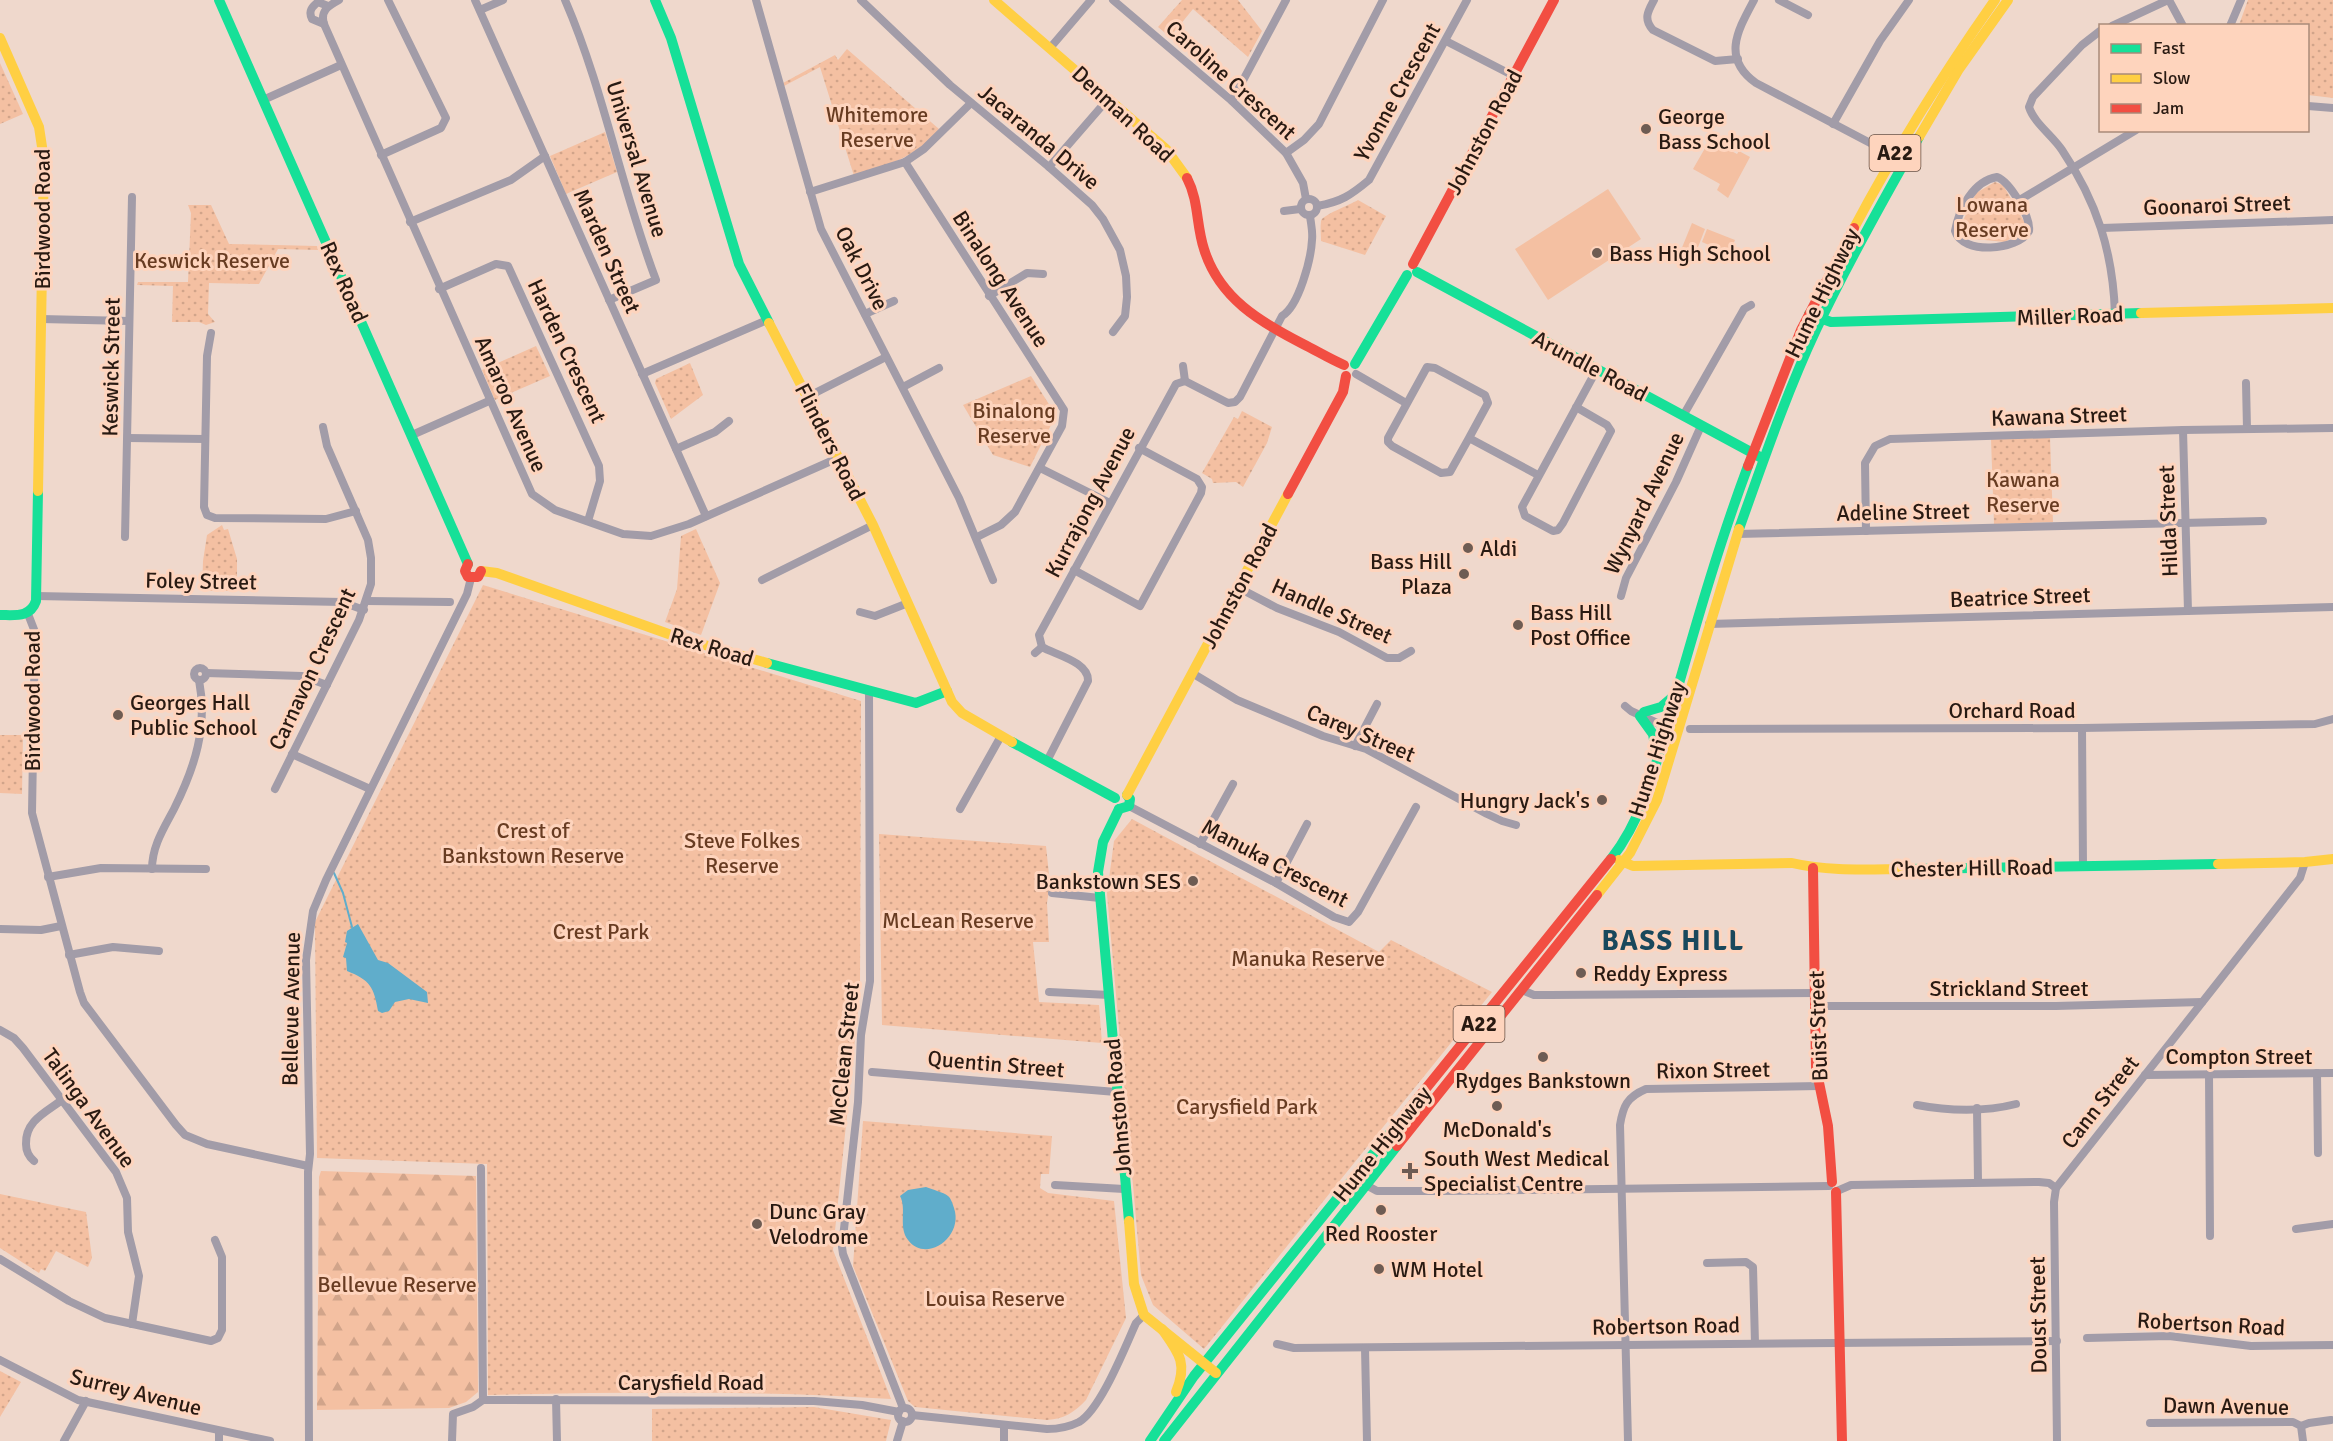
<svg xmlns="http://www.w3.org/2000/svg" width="2333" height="1441" font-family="Signika,sans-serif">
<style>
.grass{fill:#f4c0a2}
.forest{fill:url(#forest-firs)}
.park{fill:url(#park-dots)}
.water{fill:#60adcb}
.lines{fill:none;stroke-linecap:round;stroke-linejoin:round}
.stream{stroke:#60adcb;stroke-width:2}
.street{stroke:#a29ca8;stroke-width:8}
.fast{stroke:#16e098;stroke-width:10}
.slow{stroke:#ffcf43;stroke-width:10}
.jam{stroke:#f24e42;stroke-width:10}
.poi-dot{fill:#6e5c53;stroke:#fed4bd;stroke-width:2}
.labels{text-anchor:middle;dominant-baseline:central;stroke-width:6;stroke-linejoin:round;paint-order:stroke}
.shield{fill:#fed4bd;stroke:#695245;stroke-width:1.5}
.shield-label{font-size:21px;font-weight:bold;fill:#291a12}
.street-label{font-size:22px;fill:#291a12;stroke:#fed4bd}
.park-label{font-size:22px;fill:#683c22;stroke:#fed4bd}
.poi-label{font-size:22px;fill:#291a12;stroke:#fed4bd;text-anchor:start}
.district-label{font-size:28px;font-weight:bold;letter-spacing:1.5px;fill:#1a485c;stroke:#fed4bd}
</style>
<defs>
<pattern id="forest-firs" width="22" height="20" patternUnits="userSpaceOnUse" patternTransform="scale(1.5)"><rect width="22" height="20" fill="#f4c0a2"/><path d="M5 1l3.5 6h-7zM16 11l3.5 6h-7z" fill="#d1a48a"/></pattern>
<pattern id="park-dots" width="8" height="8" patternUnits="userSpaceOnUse" patternTransform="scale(1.5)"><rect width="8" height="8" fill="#f4c0a2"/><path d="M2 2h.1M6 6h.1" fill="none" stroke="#d1a48a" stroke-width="1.8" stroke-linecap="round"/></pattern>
</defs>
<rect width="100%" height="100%" fill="#efd8cc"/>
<g class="grass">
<polygon points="1708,143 1716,147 1718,144 1737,154 1739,151 1750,157 1728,198 1717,190 1720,184 1693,169"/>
<polygon points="1608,189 1641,239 1548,300 1515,249"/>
<polygon points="1692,223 1705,229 1695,255 1681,250"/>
<polygon points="1707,229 1735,240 1729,254 1702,242"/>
</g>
<polygon class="forest" points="321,1171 476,1176 478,1392 466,1402 449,1408 317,1410 319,1177"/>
<g class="park">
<polygon points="1182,0 1238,0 1262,31 1248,57 1193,9 1170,37 1158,27"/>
<polygon points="2248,0 2333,0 2333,98 2308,95 2308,26 2239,25"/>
<path d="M847,49L939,129C918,157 885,166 854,176L820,67L784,86L783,83L835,55L838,60Z"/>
<polygon points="0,63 23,114 0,124"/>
<polygon points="605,132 617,172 566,194 550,156"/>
<polygon points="1995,182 2003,185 2025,223 2026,229 2005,242 1964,238 1961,234 1960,227 1976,193"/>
<path d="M1358,200L1386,216L1365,255L1321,241C1321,235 1320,227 1321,221C1322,215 1350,205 1358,200Z"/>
<polygon points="188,205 211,205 229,244 317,246 318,250 278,249 259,284 209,283 208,314 215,322 206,325 199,322 172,322 173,286 137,285 138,282 188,282 191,213"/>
<polygon points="536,346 550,376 495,400 482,370"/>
<polygon points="690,363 703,395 671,419 655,383 656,379"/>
<polygon points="1031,376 1052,409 1054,419 1030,467 993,455 963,405"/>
<polygon points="1242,411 1272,427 1267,443 1243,487 1236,482 1213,483 1212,479 1202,473 1234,417 1238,419"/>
<polygon points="2050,437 2053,522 1994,524 1991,439"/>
<polygon points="222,525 224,530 228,529 237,559 237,591 202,591 203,561 207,535"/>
<polygon points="696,529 720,583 701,635 665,622 677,589 681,536"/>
<path d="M483,585L861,701L860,990L833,1250L891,1399C756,1390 622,1392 488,1395L487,1164L317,1158L315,922Z"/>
<polygon points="0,735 23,735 22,794 0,793"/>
<polygon points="1132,819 1379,952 1391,940 1492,992 1204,1349 1153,1305 1141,1275 1107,894 1114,841"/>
<polygon points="879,834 1046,846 1050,884 1047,903 1049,942 1033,942 1039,1002 1099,1005 1102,1043 882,1025"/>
<path d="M863,1121L1052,1136L1049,1174H1041L1040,1188L1048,1193L1114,1201L1126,1318L1086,1400C1075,1412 1064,1419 1047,1420L915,1407L908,1401L853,1266Z"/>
<polygon points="0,1194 86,1212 92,1258 88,1267 56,1251 45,1271 41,1269 39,1273 0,1248"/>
<polygon points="0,1371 21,1382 0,1417"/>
<polygon points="814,1407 891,1420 886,1441 652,1441 652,1409"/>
</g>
<g class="water">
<path d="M358,924L378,960L388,963L427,992L428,1003L409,999L395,1002L389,1011L382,1013L378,1011C374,987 370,980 347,971L346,958L343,957L347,943L345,942L347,931Z"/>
<path d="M926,1187C933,1190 943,1192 948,1196C951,1198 953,1205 954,1208C964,1237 926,1264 908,1240C898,1227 907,1209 900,1196L908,1190Z"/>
</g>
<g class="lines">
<polyline class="stream" points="334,873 343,893 352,927"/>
<g class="street">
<path d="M339,0C328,6 320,11 324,24L532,494L555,510L623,534L651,536L689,524L838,458"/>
<polyline points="475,0 706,516"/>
<path d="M565,0C604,90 621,188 656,280L609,300"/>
<polyline points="756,0 821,229 959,498 993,580"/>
<polyline points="861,0 950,85 1049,167 1092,205 1103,219 1120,250 1126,276 1127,297 1125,316 1113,332"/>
<polyline points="1113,0 1232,101 1286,153 1303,183 1306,199"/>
<path d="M1654,0C1648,11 1643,19 1653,30L1715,61L1738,59"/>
<path d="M1754,0C1738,30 1721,58 1756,83L1893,155"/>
<polyline points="1779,0 1808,15"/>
<polyline points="2169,0 2183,26"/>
<polyline points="480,10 503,0"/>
<path d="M324,24L312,19C308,11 312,7 318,2L328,6"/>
<polyline points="2112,26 2168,0"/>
<polyline points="2230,26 2241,0"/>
<path d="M2100,31L2082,45L2033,97L2029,107C2034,123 2053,136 2062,150C2097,202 2113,252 2115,314"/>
<polyline points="1446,41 1514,76"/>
<polyline points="1050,48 1091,0"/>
<polyline points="263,100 341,65"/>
<polyline points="1232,101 1286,0"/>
<polyline points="2308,106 2333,108"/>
<polyline points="1833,124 1880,41 1909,0"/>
<polyline points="1286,153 1304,140 1319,124 1383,0"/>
<polyline points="381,155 441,128 446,118 388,0"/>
<polyline points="905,162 1064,410 1062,426 1015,512 1001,525 977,537"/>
<polyline points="1049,167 1108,99"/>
<path d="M1997,177C2010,182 2031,217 2029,231C2018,251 1962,255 1955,231C1959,209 1973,181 1997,177Z"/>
<polyline points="810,192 905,162 924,149 971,103"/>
<circle cx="1309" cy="207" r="8"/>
<polyline points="2018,201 2136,130"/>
<path d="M1317,206C1341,202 1351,195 1369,180L1467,0"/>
<polyline points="1284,211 1300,209"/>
<polyline points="410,222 511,180 545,156"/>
<polyline points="2102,228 2333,220"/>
<polyline points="439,289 496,264 508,266 599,466 600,481 588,521"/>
<polyline points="989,296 1027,273 1043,274"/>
<polyline points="865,314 894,301"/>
<polyline points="41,319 129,321"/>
<polyline points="211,333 207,356 204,507 207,515 215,518 326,519 356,511"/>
<polyline points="1183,366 1185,381"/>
<polyline points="642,374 767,320"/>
<polyline points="1356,374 1406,403"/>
<polyline points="2246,383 2247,429"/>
<polyline points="903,387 939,368"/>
<polyline points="807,397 886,357"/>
<polyline points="1576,407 1607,425 1611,431 1563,523 1558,530 1553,531 1525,516 1522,507 1597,369"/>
<polyline points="1683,416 1744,309 1751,305"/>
<polyline points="2183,430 2188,611"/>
<polyline points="412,435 489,401"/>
<polyline points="128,438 205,439"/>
<polyline points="1469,438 1450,472 1441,473 1392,446 1388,442 1388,438 1427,367 1435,368 1485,395 1488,403 1469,438 1538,475"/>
<polyline points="676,449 715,432 729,421"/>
<polyline points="1040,468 1110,503"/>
<polyline points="1866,531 1865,463 1875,446 1890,439 2183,430 2333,428"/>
<polyline points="1737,534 2263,521"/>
<polyline points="125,537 132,197"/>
<polyline points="1074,570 1140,606 1201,493 1202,487 1197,479 1139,448"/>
<polyline points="762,580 873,525"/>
<polyline points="1239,588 1277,608 1339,632 1387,658 1399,658 1411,651"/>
<polyline points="36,596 342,602 364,610"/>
<polyline points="1621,596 1626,578 1676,482 1701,426"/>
<polyline points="367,601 450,602"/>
<polyline points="860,612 875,616 908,603"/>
<polyline points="28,614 35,632 32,813 80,992 84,1003 176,1125 185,1135 207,1144 308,1166"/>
<polyline points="1709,624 2333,607"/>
<polyline points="1035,653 1042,647"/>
<circle cx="200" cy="674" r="6"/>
<polyline points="206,673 302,676 327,685"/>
<polyline points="1192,673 1237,700 1323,736 1366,749 1487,814 1502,821 1516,825"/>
<polyline points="869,692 870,981 861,1035 858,1102 842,1247 843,1254 903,1408"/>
<polyline points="1625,706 1631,711 1668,728"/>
<polyline points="2082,728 2083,867"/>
<polyline points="1690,729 2082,728 2315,724 2333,719"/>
<polyline points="1355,746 1377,704"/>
<polyline points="292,754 370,789"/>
<path d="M1047,761L1088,681C1089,662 1056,655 1042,647L1039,635L1176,384L1185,381L1228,403L1235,402L1240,397L1282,316C1299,306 1311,259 1312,240C1313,232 1311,224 1310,216"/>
<polyline points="275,789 359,620 371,584 371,558 368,540 327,446 323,427"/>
<polyline points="1129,806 1276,883 1334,917 1349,922 1358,912 1416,807"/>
<polyline points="960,809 1001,736"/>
<polyline points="1200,844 1233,784"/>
<path d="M152,869C152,846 164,828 174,809C195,767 208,727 199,680"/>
<polyline points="48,877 101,868 206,869"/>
<polyline points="1276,883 1307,824"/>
<polyline points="1052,893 1100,898"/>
<polyline points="0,929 41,930 61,926"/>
<polyline points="69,955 113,947 159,951"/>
<polyline points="1522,990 1534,995 1550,995 1816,993"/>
<polyline points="1049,992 1109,995"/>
<polyline points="1816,1006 2056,1006 2202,1002"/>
<polyline points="0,1030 14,1038 23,1048 116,1172 127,1198 128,1232 139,1276 132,1324"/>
<polyline points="872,1072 1116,1092"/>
<polyline points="2317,1073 2318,1153"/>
<polyline points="2209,1074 2210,1236"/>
<polyline points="2145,1075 2333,1073"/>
<path d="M1917,1105C1948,1111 1985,1112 2016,1104"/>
<polyline points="1977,1108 1978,1182"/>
<path d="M34,1161C28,1156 26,1151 26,1144C25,1121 46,1112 62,1100"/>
<polyline points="481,1168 483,1400"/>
<polyline points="1055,1185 1124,1189"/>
<polyline points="1366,1185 1377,1191 1439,1191 1829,1186"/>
<polyline points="1837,1191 1851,1185 2039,1182 2049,1183 2056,1188"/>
<polyline points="2296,1229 2333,1224"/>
<polyline points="0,1259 69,1301 105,1318 211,1341 218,1338 222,1330 222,1257 215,1240"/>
<polyline points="1707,1263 1746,1262 1753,1267 1755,1343"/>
<polyline points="2087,1338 2169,1336 2251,1346 2333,1345"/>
<polyline points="1277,1344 1294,1348 2057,1341"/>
<polyline points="1365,1348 1367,1441"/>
<polyline points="0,1360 78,1400 270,1441"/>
<polyline points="556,1399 557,1441"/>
<polyline points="483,1400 814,1401 862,1405 899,1412"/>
<circle cx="905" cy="1415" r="7"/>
<path d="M912,1415L1047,1429C1058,1429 1069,1427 1079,1422C1101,1409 1125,1347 1136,1323L1144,1315"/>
<polyline points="2150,1423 2293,1422 2301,1426 2303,1441"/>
<polyline points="1004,1426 1004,1441"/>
<polyline points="2301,1426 2309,1423 2331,1420"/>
<polyline points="219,1431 219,1441"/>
<polyline points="64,1441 86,1401"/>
<polyline points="309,1441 308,1172 310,1154 306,960 313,911 326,880 467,594 471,578"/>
<polyline points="452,1441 453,1414 473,1407 483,1400"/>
<polyline points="897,1441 903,1421"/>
<path d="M1628,1441L1620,1125C1623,1106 1627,1097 1646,1089L1819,1086"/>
<polyline points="2057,1441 2054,1202 2056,1188 2300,878 2305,862"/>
</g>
<g class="fast">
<polyline points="219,0 468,564"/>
<polyline points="655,0 671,38 739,264 769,323"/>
<polyline points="1417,272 1760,457"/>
<polyline points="1809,314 1831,322 2141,313"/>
<polyline points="1355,364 1407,275"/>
<path d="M1739,529C1763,462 1786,394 1816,330C1847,264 1883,200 1919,137"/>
<path d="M0,615C15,615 30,618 36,601L38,491"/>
<polyline points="767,663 916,703 947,691"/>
<polyline points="1644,712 1661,707 1675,695"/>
<polyline points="1640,716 1653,734 1656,752"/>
<polyline points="1012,742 1115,798"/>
<polyline points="1119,809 1103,842 1098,872 1129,1221"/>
<polyline points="1119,809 1129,806 1130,799 1127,795"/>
<path d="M1611,859C1648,812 1659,750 1676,694C1698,617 1720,541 1748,466"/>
<polyline points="1910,869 2218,864"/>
<polyline points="1150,1441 1194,1376 1394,1128"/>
<polyline points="1164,1441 1397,1146"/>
</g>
<g class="slow">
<polyline points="994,0 1166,149 1187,178"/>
<polyline points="0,38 39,127 44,160 38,491"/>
<polyline points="1919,137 1959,69 2008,0"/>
<path d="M1854,228C1896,149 1943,74 1995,0"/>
<polyline points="2141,313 2333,308"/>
<polyline points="769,323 873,525 952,702 962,713 1012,742"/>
<polyline points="481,571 497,573 677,637 767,663"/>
<polyline points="1127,795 1288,494"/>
<path d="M1619,860L1633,866L1792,863C1831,872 1870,869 1910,869"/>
<polyline points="2218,864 2305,862 2333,859"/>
<polyline points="1597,895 1630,853 1657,800 1739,529"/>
<polyline points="1129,1221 1134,1284 1144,1315 1216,1373"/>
<path d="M1162,1329C1179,1353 1188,1363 1176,1392"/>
</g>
<g class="jam">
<path d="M1187,178C1199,201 1196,225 1204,249C1219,298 1260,322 1303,344C1317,351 1330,359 1344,365"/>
<polyline points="1413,264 1554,0"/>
<polyline points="1748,466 1801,330 1854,228"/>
<polyline points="1288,494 1343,392 1346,376"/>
<polyline points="468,564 465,571 468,577 478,577 481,571"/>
<polyline points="1813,868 1816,1068 1828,1126 1832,1182"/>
<polyline points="1394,1128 1611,859"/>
<polyline points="1397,1146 1597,895"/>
<polyline points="1836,1192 1842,1441"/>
</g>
</g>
<g class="poi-dot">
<circle cx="1646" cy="129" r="6"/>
<circle cx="1597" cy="253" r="6"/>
<circle cx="1468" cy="548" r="6"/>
<circle cx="1464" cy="574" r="6"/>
<circle cx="1518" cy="625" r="6"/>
<circle cx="118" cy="715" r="6"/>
<circle cx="1602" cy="800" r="6"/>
<circle cx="1193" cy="881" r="6"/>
<circle cx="1581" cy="973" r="6"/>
<circle cx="1543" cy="1057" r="6"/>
<circle cx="1497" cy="1106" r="6"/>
<path d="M1407 1162h6v6h6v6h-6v6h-6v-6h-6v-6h6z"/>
<circle cx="1381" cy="1210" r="6"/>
<circle cx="757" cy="1224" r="6"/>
<circle cx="1379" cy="1269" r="6"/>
</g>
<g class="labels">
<g class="shield">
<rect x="1869.5" y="135" width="51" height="36" rx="4.5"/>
<rect x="1453.5" y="1006" width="51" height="36" rx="4.5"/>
</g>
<g class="shield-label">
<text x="1895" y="153">A22</text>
<text x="1479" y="1024">A22</text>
</g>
<g class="street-label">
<text transform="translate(1231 80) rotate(42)">Caroline Crescent</text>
<text transform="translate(1397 92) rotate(-61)">Yvonne Crescent</text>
<text transform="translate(1123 114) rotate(43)">Denman Road</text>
<text transform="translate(1484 132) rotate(-62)">Johnston Road</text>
<text transform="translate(1039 137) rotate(40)">Jacaranda Drive</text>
<text transform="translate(637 159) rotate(73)">Universal Avenue</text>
<text transform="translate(2217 205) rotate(-2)">Goonaroi Street</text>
<text transform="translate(42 219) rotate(-90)">Birdwood Road</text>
<text transform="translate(607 251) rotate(66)">Marden Street</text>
<text transform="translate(862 268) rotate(63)">Oak Drive</text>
<text transform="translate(1001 279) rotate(57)">Binalong Avenue</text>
<text transform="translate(344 282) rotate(66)">Rex Road</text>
<text transform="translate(1822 293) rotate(-64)">Hume Highway</text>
<text transform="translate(2070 316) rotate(-2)">Miller Road</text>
<text transform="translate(567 351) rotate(65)">Harden Crescent</text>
<text transform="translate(1590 366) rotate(28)">Arundle Road</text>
<text transform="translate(111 367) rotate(-89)">Keswick Street</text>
<text transform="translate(511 404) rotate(66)">Amaroo Avenue</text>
<text transform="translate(2059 416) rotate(-2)">Kawana Street</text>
<text transform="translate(830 442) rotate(63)">Flinders Road</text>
<text transform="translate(1090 502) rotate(-62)">Kurrajong Avenue</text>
<text transform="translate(1644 503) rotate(-64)">Wynyard Avenue</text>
<text transform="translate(1903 512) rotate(-1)">Adeline Street</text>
<text transform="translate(2168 521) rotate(-92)">Hilda Street</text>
<text transform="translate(201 581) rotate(1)">Foley Street</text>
<text transform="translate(1239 586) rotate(-62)">Johnston Road</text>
<text transform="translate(2020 597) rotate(-2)">Beatrice Street</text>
<text transform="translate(1332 611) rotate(24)">Handle Street</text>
<text transform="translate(712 647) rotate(17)">Rex Road</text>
<text transform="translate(312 669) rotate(-65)">Carnavon Crescent</text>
<text transform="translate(32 701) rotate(-90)">Birdwood Road</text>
<text x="2012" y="710">Orchard Road</text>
<text transform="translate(1361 733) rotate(23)">Carey Street</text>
<text transform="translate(1657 749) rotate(-72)">Hume Highway</text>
<text transform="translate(1275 863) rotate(28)">Manuka Crescent</text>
<text transform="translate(1972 868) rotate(-1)">Chester Hill Road</text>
<text x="2009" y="988">Strickland Street</text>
<text transform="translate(291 1009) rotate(-89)">Bellevue Avenue</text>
<text transform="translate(1818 1026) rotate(-92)">Buist Street</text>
<text transform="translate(844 1054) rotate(-84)">McClean Street</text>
<text x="2239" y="1056">Compton Street</text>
<text transform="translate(996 1064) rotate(5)">Quentin Street</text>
<text transform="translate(1713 1070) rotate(-1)">Rixon Street</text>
<text transform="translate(2100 1102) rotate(-52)">Cann Street</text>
<text transform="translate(1118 1107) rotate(-95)">Johnston Road</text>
<text transform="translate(89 1108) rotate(54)">Talinga Avenue</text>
<text transform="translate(1382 1144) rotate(-51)">Hume Highway</text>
<text transform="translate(2038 1315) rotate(-91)">Doust Street</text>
<text transform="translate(2211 1324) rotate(3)">Robertson Road</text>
<text transform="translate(1666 1326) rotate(-1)">Robertson Road</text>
<text x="691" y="1382">Carysfield Road</text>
<text transform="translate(136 1392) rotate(14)">Surrey Avenue</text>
<text transform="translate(2226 1406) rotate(1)">Dawn Avenue</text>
</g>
<g class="park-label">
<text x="877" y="114">Whitemore<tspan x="877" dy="25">Reserve</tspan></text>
<text x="1992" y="204">Lowana<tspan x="1992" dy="25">Reserve</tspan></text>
<text x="212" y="260">Keswick Reserve</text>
<text x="1014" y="410">Binalong<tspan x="1014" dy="25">Reserve</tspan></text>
<text x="2023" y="479">Kawana<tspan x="2023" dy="25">Reserve</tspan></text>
<text x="533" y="830">Crest of<tspan x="533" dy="25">Bankstown Reserve</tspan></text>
<text x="742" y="840">Steve Folkes<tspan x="742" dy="25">Reserve</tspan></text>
<text x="958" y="920">McLean Reserve</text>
<text x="601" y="931">Crest Park</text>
<text x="1308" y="958">Manuka Reserve</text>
<text x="1247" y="1106">Carysfield Park</text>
<text x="397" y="1284">Bellevue Reserve</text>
<text x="995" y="1298">Louisa Reserve</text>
</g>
<g class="poi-label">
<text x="1658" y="116">George<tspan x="1658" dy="25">Bass School</tspan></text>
<text x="1609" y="253">Bass High School</text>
<text x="1480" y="548">Aldi</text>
<text x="1452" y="561" text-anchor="end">Bass Hill<tspan x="1452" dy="25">Plaza</tspan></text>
<text x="1530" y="612">Bass Hill<tspan x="1530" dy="25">Post Office</tspan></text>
<text x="130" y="702">Georges Hall<tspan x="130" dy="25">Public School</tspan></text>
<text x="1590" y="800" text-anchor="end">Hungry Jack's</text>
<text x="1181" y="881" text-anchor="end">Bankstown SES</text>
<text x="1593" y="973">Reddy Express</text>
<text x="1543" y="1080" text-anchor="middle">Rydges Bankstown</text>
<text x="1497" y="1129" text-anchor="middle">McDonald's</text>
<text x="1424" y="1158">South West Medical<tspan x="1424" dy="25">Specialist Centre</tspan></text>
<text x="769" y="1211">Dunc Gray<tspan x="769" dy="25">Velodrome</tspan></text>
<text x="1381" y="1233" text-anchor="middle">Red Rooster</text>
<text x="1391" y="1269">WM Hotel</text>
</g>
<g class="district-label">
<text x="1673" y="941">BASS HILL</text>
</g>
</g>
<rect x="2099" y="24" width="210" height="108" fill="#fed4bd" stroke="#a98a79" stroke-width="1.5"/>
<rect x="2111" y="44" width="30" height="9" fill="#16e098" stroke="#a98a79" stroke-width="1.5"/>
<text x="2153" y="54" font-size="18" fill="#291a12">Fast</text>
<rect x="2111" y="74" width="30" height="9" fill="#ffcf43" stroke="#a98a79" stroke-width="1.5"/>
<text x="2153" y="84" font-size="18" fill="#291a12">Slow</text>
<rect x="2111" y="104" width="30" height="9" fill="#f24e42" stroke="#a98a79" stroke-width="1.5"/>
<text x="2153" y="114" font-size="18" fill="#291a12">Jam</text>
</svg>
